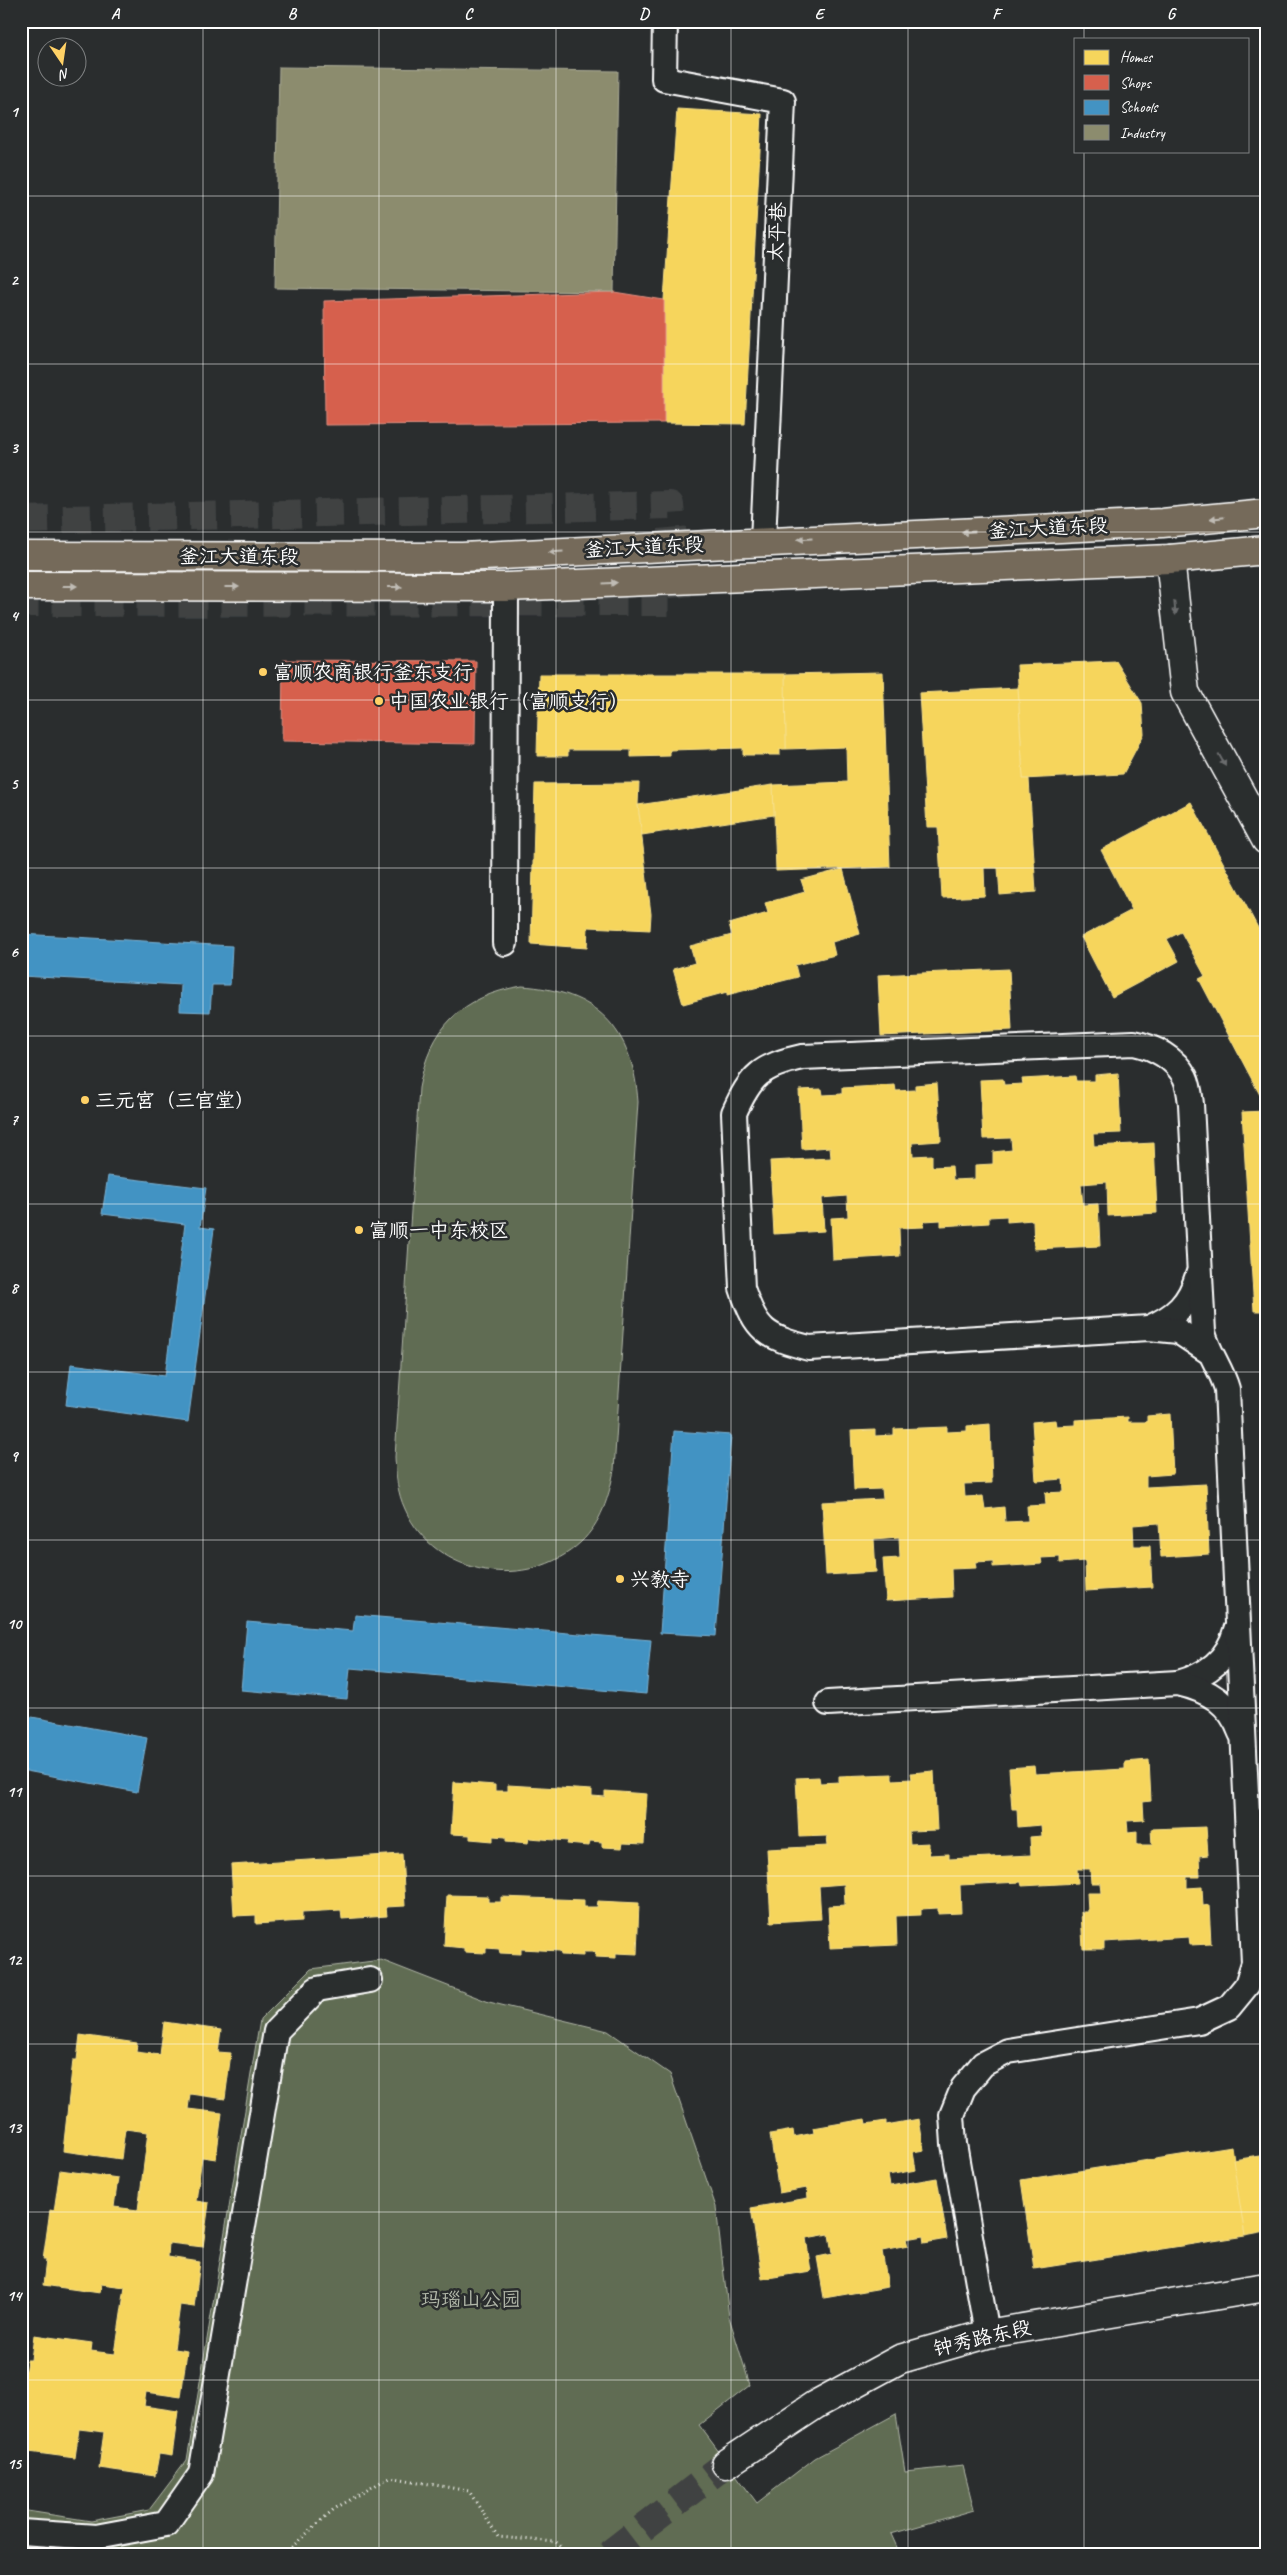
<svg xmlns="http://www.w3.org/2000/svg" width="1287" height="2575" font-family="Caveat,'LXGW WenKai TC',sans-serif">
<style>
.green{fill:#616c52;stroke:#b0b6a8}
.homes{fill:#f6d55c;stroke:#f9e28d}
.shops{fill:#d6604d;stroke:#e29082}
.schools{fill:#4393c3;stroke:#7bb3d5}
.industry{fill:#8c8c6e;stroke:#aeae9a}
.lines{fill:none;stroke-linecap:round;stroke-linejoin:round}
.street-tunnel{stroke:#3f4243;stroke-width:28;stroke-dasharray:28 14;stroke-linecap:butt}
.secondary-tunnel{stroke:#3f4243;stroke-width:28;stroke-dasharray:28 14;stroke-linecap:butt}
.lane-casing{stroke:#fff;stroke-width:28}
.secondary-casing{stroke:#fff;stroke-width:31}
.primary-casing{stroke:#fff;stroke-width:31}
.path{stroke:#fff;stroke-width:3;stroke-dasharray:1 4;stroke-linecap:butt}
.lane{stroke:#2a2d2e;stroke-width:24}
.secondary{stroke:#2a2d2e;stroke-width:28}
.primary{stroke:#746a5a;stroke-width:28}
.oneway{fill:#c0bcb5}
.oneway2{fill:#6a6c6d}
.grid{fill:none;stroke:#fff;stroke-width:1;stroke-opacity:0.55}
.poi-dot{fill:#ffd166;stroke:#2a2d2e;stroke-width:2}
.labels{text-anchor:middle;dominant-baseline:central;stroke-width:5;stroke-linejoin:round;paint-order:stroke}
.street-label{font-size:20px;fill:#fff;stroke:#2a2d2e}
.poi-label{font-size:20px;fill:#fff;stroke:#2a2d2e;text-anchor:start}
.park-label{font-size:20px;fill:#b0b6a8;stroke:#2a2d2e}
.neatline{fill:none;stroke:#fff;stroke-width:2}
.grid-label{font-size:16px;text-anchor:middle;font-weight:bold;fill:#fff}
</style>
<rect width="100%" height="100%" fill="#2a2d2e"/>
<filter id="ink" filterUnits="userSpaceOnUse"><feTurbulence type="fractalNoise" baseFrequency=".02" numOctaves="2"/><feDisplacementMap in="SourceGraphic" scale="10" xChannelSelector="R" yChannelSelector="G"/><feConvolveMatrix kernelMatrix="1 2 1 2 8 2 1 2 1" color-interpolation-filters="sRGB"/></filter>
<g filter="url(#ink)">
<g class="green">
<path d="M522,986C596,991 633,1028 638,1102L614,1470C609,1497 601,1523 581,1542C528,1592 435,1577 405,1509C397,1492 396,1475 395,1457L419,1088C430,1028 461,996 522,986Z"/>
<polygon points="381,1960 489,2002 608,2031 670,2074 716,2207 729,2317 750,2385 699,2425 757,2503 815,2458 896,2414 905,2472 963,2466 974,2510 891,2534 900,2554 21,2554 21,2510 91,2521 149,2510 187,2460 260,2020 311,1969"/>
</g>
<g class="homes">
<polygon points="677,109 762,114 745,424 664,423 664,300"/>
<polygon points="1116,661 1142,703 1144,734 1123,774 1023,779 1017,665"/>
<polygon points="883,672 890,867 776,871 773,785 847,782 846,747 786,749 785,674"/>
<polygon points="539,674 785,674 786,749 780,749 780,755 743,755 743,748 670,750 670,756 631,757 631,750 568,750 568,756 537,756"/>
<polygon points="1018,688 1023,779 1029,779 1036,892 1000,895 998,868 984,868 985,896 942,898 938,827 927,827 919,693"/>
<polygon points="639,783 638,805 651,914 650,930 588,927 587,948 531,944 535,784"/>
<polygon points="773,785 774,815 642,835 638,805"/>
<polygon points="1191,802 1266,943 1266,1095 1260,1095 1199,979 1205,976 1181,932 1167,939 1179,961 1112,997 1081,937 1132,910 1101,850"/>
<polygon points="843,869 860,934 832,942 835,955 795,965 798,977 727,995 727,992 683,1004 673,969 695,963 690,946 732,935 729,924 768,913 765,903 805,892 801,880"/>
<polygon points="1009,969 1012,1030 881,1036 878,975"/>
<polygon points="1118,1073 1121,1133 1093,1134 1094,1146 1154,1143 1157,1213 1108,1216 1107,1182 1081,1184 1083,1205 1098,1204 1100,1246 1034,1249 1033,1220 1007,1222 1007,1216 989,1217 989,1223 941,1226 941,1220 924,1221 924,1227 899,1228 900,1256 833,1260 831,1218 848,1217 847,1196 822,1198 824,1231 774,1234 770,1161 831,1158 830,1147 802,1149 799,1090 822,1089 823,1095 842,1094 842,1088 895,1085 896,1091 915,1090 915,1085 937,1083 941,1141 912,1143 913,1156 932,1155 932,1167 952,1166 953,1180 975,1179 975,1165 993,1164 993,1152 1012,1150 1011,1138 983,1139 980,1080 1003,1079 1004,1085 1023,1084 1022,1079 1075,1076 1076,1081 1095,1081 1095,1075"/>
<polygon points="1266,1111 1266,1311 1254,1311 1242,1112"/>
<polygon points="1170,1414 1173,1474 1146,1476 1146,1487 1206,1484 1209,1554 1161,1557 1159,1523 1133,1525 1134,1546 1150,1546 1152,1587 1086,1591 1085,1561 1060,1563 1060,1557 1041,1558 1042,1564 993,1567 993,1561 975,1562 976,1568 951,1569 952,1597 886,1601 883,1559 900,1558 899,1537 874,1539 876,1572 826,1575 822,1502 883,1499 882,1489 854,1490 851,1431 875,1430 875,1436 894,1435 894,1429 947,1427 947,1432 967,1431 967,1426 990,1424 992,1483 964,1484 965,1497 983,1496 985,1509 1004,1507 1005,1522 1028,1521 1027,1506 1046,1505 1045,1493 1064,1492 1063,1479 1036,1481 1032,1422 1055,1420 1056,1426 1075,1425 1075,1420 1128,1417 1128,1422 1147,1422 1147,1416"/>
<polygon points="1149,1760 1151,1801 1143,1802 1144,1820 1127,1821 1128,1832 1137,1831 1137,1845 1152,1845 1151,1829 1206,1827 1208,1855 1199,1856 1200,1877 1187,1877 1187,1888 1202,1887 1203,1906 1209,1905 1211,1944 1190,1945 1189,1937 1104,1942 1104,1949 1083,1949 1081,1912 1088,1912 1087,1893 1102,1893 1101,1883 1091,1883 1090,1869 1077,1869 1078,1883 1022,1886 1021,1882 960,1885 961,1913 938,1914 938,1908 921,1909 921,1915 896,1916 897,1945 830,1948 828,1906 845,1905 844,1884 819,1886 821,1919 771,1922 767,1849 828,1846 827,1836 799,1837 796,1778 819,1777 820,1783 839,1782 839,1776 892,1774 892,1780 912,1779 911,1773 934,1771 937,1830 909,1831 910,1844 929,1843 929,1855 949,1854 949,1859 1031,1855 1030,1837 1042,1836 1041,1825 1018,1827 1017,1809 1012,1809 1009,1768 1034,1766 1035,1774 1125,1769 1125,1762"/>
<polygon points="454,1782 495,1785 495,1791 508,1791 508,1785 592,1790 592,1796 605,1797 605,1791 647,1794 644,1844 623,1843 622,1848 602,1847 602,1842 590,1841 589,1846 567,1844 568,1841 529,1838 528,1843 506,1841 506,1837 493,1836 493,1841 470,1839 470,1835 451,1834"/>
<polygon points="402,1854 405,1906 386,1907 387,1916 342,1919 341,1910 302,1912 302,1921 256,1924 256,1915 234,1916 231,1865"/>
<polygon points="447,1895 488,1896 488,1902 501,1902 501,1897 584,1900 584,1907 597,1907 598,1901 639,1903 637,1954 616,1953 616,1958 595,1957 596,1952 583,1952 583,1956 561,1955 560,1951 521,1949 521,1954 500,1953 499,1949 486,1948 486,1953 464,1952 464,1948 444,1946"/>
<polygon points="164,2022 221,2030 218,2052 231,2053 225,2099 190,2094 188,2109 222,2113 216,2159 202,2157 196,2201 209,2203 203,2247 169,2243 168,2257 200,2262 194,2307 180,2305 174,2349 187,2351 181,2397 146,2392 144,2406 178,2411 172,2456 159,2454 155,2476 99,2468 104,2432 79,2429 75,2458 21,2451 23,2410 21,2410 21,2401 27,2360 31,2360 34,2335 92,2343 91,2351 115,2354 125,2287 101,2284 100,2293 43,2285 46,2260 43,2260 50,2210 54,2211 60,2170 118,2178 114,2207 138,2210 148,2132 125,2129 121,2159 63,2151 73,2060 77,2060 80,2035 137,2043 136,2052 160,2055"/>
<polygon points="865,2119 866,2124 886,2121 886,2125 919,2119 924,2150 913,2152 916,2170 888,2175 890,2186 937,2178 947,2239 924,2243 923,2236 906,2239 908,2246 882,2251 888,2287 824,2298 817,2257 832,2254 829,2234 806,2238 811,2271 762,2279 751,2208 808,2198 807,2188 779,2193 770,2134 793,2130 794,2137 814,2133 813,2128"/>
<polygon points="1232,2147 1245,2236 1034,2269 1021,2180"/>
<polygon points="1266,2155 1266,2232 1245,2236 1233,2160"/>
</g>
<g class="shops">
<polygon points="614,292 664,300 664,423 325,425 324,301"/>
<polygon points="283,660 476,661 475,744 282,741"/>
</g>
<g class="schools">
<polygon points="21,934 232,946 230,985 212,985 210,1012 180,1011 181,985 21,976"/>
<polygon points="108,1176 206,1188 200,1227 214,1229 188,1422 66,1405 71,1364 165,1376 185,1224 102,1214"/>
<polygon points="674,1431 731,1435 716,1636 660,1633"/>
<polygon points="355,1615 651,1640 646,1694 350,1668 347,1699 241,1690 247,1622 353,1631"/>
<polygon points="21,1715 147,1738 137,1792 21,1770"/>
</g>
<polygon class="industry" points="279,67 618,71 614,292 275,288"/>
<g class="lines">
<polyline class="street-tunnel" points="21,520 670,505 678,602 21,603"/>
<polyline class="secondary-tunnel" points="609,2554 726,2464"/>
<g class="lane-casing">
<g id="lane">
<polyline points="665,21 664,79 783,101 763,541"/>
<polyline points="505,943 506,587"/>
<path d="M1149,1328C1176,1316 1189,1304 1198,1275"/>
<path d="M1178,1683C1207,1675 1228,1660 1236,1630"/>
<path d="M828,1703L1178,1683C1209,1690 1230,1703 1241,1733"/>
<path d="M987,2334L954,2144L952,2115L963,2088L983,2064L1008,2051L1199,2021L1229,2007L1247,1985L1254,1963L1227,1389C1221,1368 1208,1353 1203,1332L1191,1104C1190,1096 1189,1085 1185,1077C1175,1058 1154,1047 1134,1043L802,1057C761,1066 751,1075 734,1113L742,1288C756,1331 766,1337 809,1348L1149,1328L1178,1331L1208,1351"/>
<polyline points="21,2532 96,2537 166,2524 201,2474 276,2031 317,1989 370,1980"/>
</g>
</g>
<g class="secondary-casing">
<g id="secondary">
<polyline points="1170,559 1185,692 1266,840"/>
<polyline points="726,2464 815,2405 900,2359 987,2334 1266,2287"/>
</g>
</g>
<g class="primary-casing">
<g id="primary">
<polyline points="21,556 462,557 1162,523 1266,513"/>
<polyline points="21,586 506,587 1170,559 1266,550"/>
</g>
</g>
<polyline class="path" points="284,2554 334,2509 390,2477 469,2491 498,2537 556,2542 569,2554"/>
<use href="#lane" class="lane"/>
<use href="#secondary" class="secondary"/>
<use href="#primary" class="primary"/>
</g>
<defs><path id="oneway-solid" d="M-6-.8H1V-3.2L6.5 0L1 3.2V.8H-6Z" transform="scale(1.25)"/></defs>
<g class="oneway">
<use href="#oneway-solid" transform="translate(1217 518) rotate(174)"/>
<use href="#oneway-solid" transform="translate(968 532) rotate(177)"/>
<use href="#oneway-solid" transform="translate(805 539) rotate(177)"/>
<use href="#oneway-solid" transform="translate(556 552) rotate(177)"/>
<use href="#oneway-solid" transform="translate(610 583) rotate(-3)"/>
<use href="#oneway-solid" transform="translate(70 586)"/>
<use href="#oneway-solid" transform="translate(232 587)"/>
<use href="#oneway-solid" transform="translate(395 587)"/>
</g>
<g class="oneway2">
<use href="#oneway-solid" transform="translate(1175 608) rotate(84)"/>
<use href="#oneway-solid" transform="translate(1222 760) rotate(61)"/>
</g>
</g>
<path class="grid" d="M203,21V2554M379,21V2554M556,21V2554M731,21V2554M908,21V2554M1084,21V39M1084,151V2554M21,196H1266M21,364H1266M21,532H1266M21,700H1266M21,868H1266M21,1036H1266M21,1204H1266M21,1372H1266M21,1540H1266M21,1708H1266M21,1876H1266M21,2044H1266M21,2212H1266M21,2380H1266"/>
<g class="poi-dot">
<circle cx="263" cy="672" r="5"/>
<circle cx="379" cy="701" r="5"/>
<circle cx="85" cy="1100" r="5"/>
<circle cx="359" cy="1230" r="5"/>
<circle cx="620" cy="1579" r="5"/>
</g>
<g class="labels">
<g class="street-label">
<text transform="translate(777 232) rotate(-87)">太平巷</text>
<text transform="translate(1048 528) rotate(-3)">釜江大道东段</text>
<text transform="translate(644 547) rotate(-3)">釜江大道东段</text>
<text x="239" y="556">釜江大道东段</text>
<text transform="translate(982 2338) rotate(-13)">钟秀路东段</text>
</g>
<g class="poi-label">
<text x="273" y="672">富顺农商银行釜东支行</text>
<text x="389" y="701">中国农业银行（富顺支行）</text>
<text x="95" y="1100">三元宫（三官堂）</text>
<text x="369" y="1230">富顺一中东校区</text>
<text x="630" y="1579">兴教寺</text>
</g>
<g class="park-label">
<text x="471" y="2299">玛瑙山公园</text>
</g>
</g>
<rect width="1287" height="2575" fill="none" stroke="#2a2d2e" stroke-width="55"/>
<rect x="1074" y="38" width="175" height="115" fill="#2a2d2e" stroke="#7f8182"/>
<rect x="1084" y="50" width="25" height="15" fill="#f6d55c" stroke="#7f8182"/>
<text x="1120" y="62" font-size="15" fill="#ffffff">Homes</text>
<rect x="1084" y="75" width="25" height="15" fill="#d6604d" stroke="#7f8182"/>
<text x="1120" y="88" font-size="15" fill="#ffffff">Shops</text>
<rect x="1084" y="100" width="25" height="15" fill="#4393c3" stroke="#7f8182"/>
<text x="1120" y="112" font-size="15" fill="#ffffff">Schools</text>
<rect x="1084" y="125" width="25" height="15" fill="#8c8c6e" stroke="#7f8182"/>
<text x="1120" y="138" font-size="15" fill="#ffffff">Industry</text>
<g transform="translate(62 62) rotate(167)"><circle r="24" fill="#2a2d2e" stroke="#7f8182"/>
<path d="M0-4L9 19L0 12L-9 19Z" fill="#ffd166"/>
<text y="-8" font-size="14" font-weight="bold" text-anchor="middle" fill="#ffffff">N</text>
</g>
<rect x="28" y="28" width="1232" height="2520" class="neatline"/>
<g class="grid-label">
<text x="115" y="19">A</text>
<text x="292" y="19">B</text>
<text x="468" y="19">C</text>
<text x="644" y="19">D</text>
<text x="819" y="19">E</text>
<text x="996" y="19">F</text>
<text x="1171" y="19">G</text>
<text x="14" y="117">1</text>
<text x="14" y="285">2</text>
<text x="14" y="453">3</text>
<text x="14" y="621">4</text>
<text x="14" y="789">5</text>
<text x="14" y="957">6</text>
<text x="14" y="1125">7</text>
<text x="14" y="1293">8</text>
<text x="14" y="1461">9</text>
<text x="14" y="1629">10</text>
<text x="14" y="1797">11</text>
<text x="14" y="1965">12</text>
<text x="14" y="2133">13</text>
<text x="14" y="2301">14</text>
<text x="14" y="2469">15</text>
</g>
</svg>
